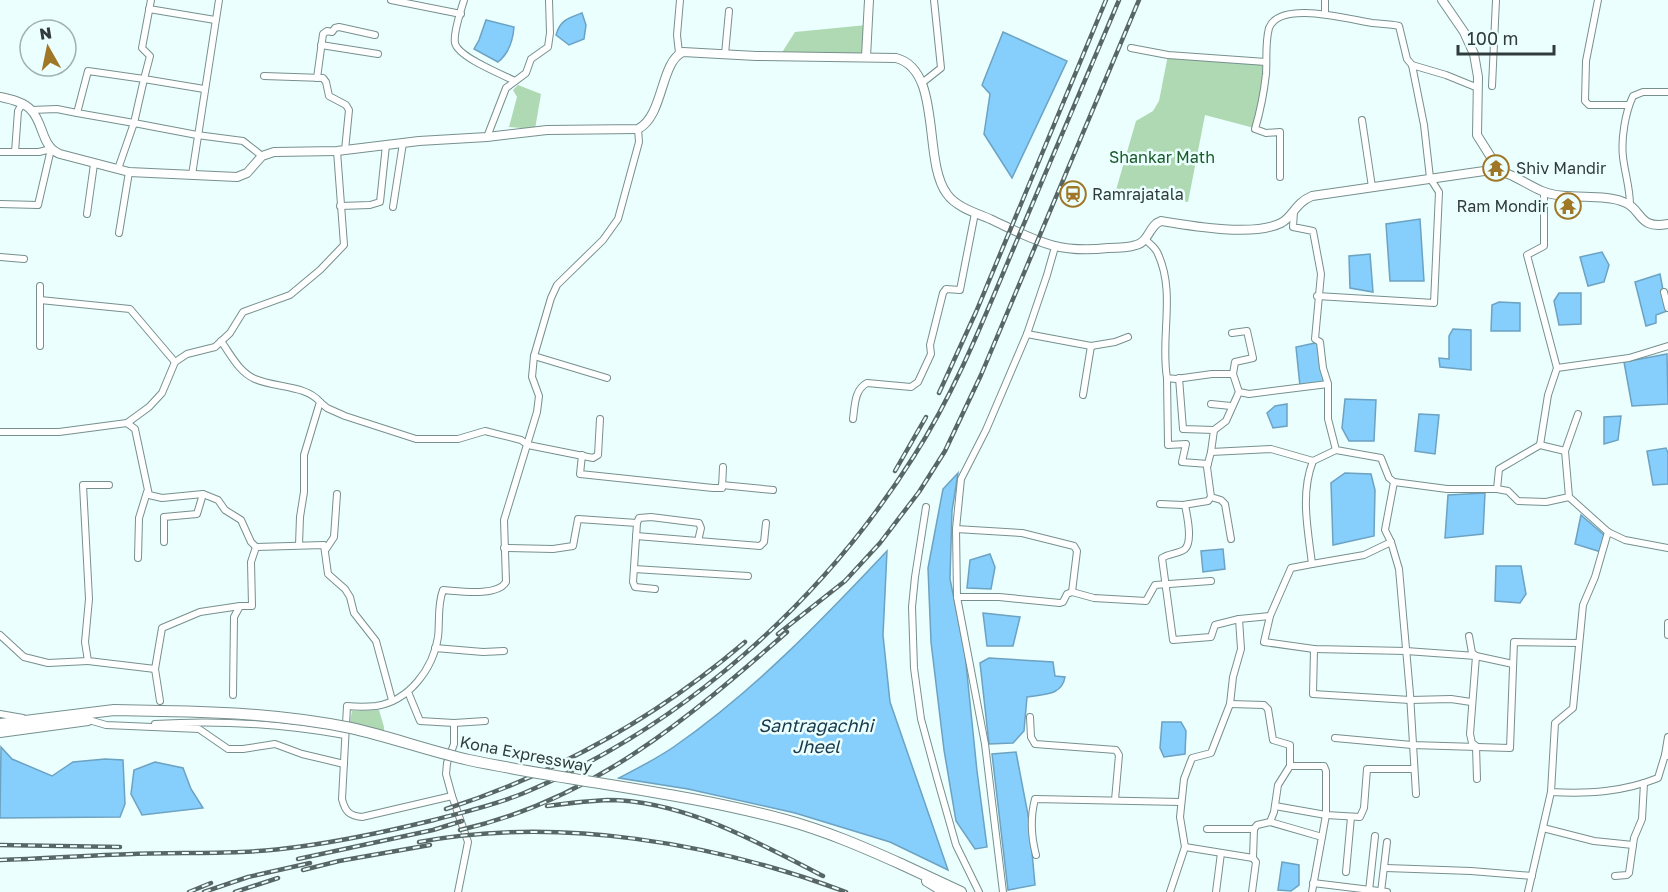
<svg xmlns="http://www.w3.org/2000/svg" width="1668" height="892" font-family="'Golos Text',sans-serif">
<style>
.green{fill:#aed9b2}
.water{fill:#86cefc;stroke:#6ca2c2;stroke-width:1.5}
.lines{fill:none;stroke-linecap:round;stroke-linejoin:round}
.street-casing{stroke:#77908e;stroke-width:8}
.secondary-casing{stroke:#77908e;stroke-width:10}
.highway-casing{stroke:#77908e;stroke-width:12}
.street{stroke:#fff;stroke-width:6}
.secondary{stroke:#fff;stroke-width:8}
.highway{stroke:#fff;stroke-width:10}
.rail-casing{stroke:#596666;stroke-width:4.5}
.rail{stroke:#eafffe;stroke-width:2;stroke-dasharray:7;stroke-linecap:butt}
.highway-bridge-casing{stroke:#77908e;stroke-width:12;stroke-linecap:butt}
.highway-bridge{stroke:#fff;stroke-width:10}
.labels{text-anchor:middle;dominant-baseline:central;stroke-width:5;stroke-linejoin:round;paint-order:stroke}
.park-label{font-size:16px;fill:#195928;stroke:#eafffe}
.poi-label{font-size:16px;fill:#313b3b;stroke:#eafffe;text-anchor:start}
.street-label{font-size:16px;fill:#313b3b;stroke:#eafffe}
.water-label{font-size:18px;font-style:italic;fill:#18384b;stroke:#eafffe}
</style>
<rect width="100%" height="100%" fill="#eafffe"/>
<g class="green">
<polygon points="867,25 864,55 781,54 795,32"/>
<polygon points="1168,55 1265,63 1254,128 1205,115 1188,202 1116,190 1136,121 1153,111 1159,101"/>
<polygon points="518,85 541,94 535,129 509,127 517,97 513,90"/>
<polygon points="379,710 384,727 384,735 349,727 352,711"/>
</g>
<g class="water">
<path d="M582,13L586,25L584,39L569,45L556,35C560,20 568,18 582,13Z"/>
<path d="M486,20L514,27C513,40 508,54 498,62L474,49L479,40Z"/>
<polygon points="1003,32 1067,61 1012,178 984,134 990,94 982,85"/>
<polygon points="1420,219 1424,281 1390,281 1386,224"/>
<polygon points="1602,252 1609,265 1604,282 1588,286 1580,257"/>
<polygon points="1370,254 1373,292 1350,288 1349,256"/>
<polygon points="1660,274 1667,311 1656,315 1656,323 1646,326 1635,282"/>
<polygon points="1559,293 1581,293 1581,324 1559,325 1554,301"/>
<polygon points="1499,302 1520,303 1520,331 1491,331 1492,305"/>
<polygon points="1453,329 1471,330 1471,370 1440,367 1439,358 1449,359 1449,336"/>
<polygon points="1320,342 1323,368 1330,382 1300,386 1296,347"/>
<polygon points="1667,354 1668,404 1632,406 1624,362"/>
<polygon points="1345,399 1376,400 1374,441 1349,441 1342,428"/>
<polygon points="1287,404 1287,426 1273,428 1267,413 1275,406"/>
<polygon points="1419,414 1439,415 1435,454 1415,451"/>
<polygon points="1621,416 1618,440 1604,444 1604,417"/>
<polygon points="1666,448 1668,453 1668,484 1653,485 1647,451"/>
<polygon points="958,473 952,511 950,579 965,654 977,771 987,847 975,849 956,821 944,750 931,642 928,568 943,489"/>
<polygon points="1345,473 1371,474 1375,490 1374,536 1333,545 1331,483"/>
<polygon points="1485,493 1483,534 1445,538 1448,495"/>
<polygon points="1581,515 1604,535 1601,552 1575,544"/>
<polygon points="1223,549 1225,569 1203,572 1201,551"/>
<path d="M887,551L883,635L890,702L948,870L890,842L795,813L688,789L619,778C638,768 658,758 675,746C755,690 820,622 887,551Z"/>
<polygon points="990,554 995,567 991,589 967,588 970,560"/>
<polygon points="1496,566 1521,566 1526,594 1520,603 1495,601"/>
<polygon points="983,613 1020,617 1013,646 987,646"/>
<path d="M989,658L1053,662L1055,676L1065,677C1062,696 1043,694 1027,697L1024,731L1013,743L989,744L980,663Z"/>
<polygon points="1162,722 1181,722 1186,731 1185,754 1164,757 1160,748"/>
<polygon points="1,747 12,759 52,776 73,762 105,759 123,760 125,804 120,817 0,818"/>
<polygon points="1016,752 1029,820 1035,885 1008,890 992,754"/>
<polygon points="155,762 183,768 191,789 203,808 142,815 131,794 134,770"/>
<polygon points="1282,862 1299,865 1299,885 1291,891 1278,890"/>
</g>
<g class="lines">
<g class="street-casing">
<g id="street">
<polyline points="151,0 142,48 150,56 144,79 204,89"/>
<polyline points="391,0 461,14"/>
<path d="M464,0C461,10 453,33 455,43C458,57 501,74 515,81"/>
<polyline points="1598,0 1586,61 1585,101 1589,105 1628,105"/>
<polyline points="149,9 215,20"/>
<polyline points="1325,12 1325,0"/>
<polyline points="321,45 378,54"/>
<polyline points="1131,48 1168,55 1266,62"/>
<polyline points="679,53 677,35 680,0"/>
<polyline points="725,54 729,11"/>
<polygon points="88,71 144,79 134,123 77,113"/>
<polyline points="264,76 323,78 326,82 329,96 346,105 349,110 345,150"/>
<polyline points="317,78 323,34 327,31 332,32 335,28 339,27 375,35"/>
<polyline points="922,83 941,68 934,0"/>
<polyline points="1492,86 1496,0"/>
<polyline points="31,110 57,109 77,113"/>
<polyline points="1362,120 1372,187"/>
<polyline points="487,137 506,88 526,73 531,59 548,47 550,33 549,0"/>
<polyline points="0,152 39,152 51,149 38,205 0,204"/>
<polyline points="15,152 18,111 22,104"/>
<polyline points="118,169 134,123 197,135 243,141 262,156"/>
<polyline points="192,175 219,0"/>
<path d="M1280,177V132L1266,133L1255,129C1260,112 1264,92 1266,74C1267,59 1265,43 1269,28C1280,0 1347,19 1372,23C1381,24 1390,24 1399,26L1407,59L1412,65"/>
<path d="M1630,205C1630,188 1625,174 1623,157C1621,139 1625,113 1633,96L1643,92H1668"/>
<polyline points="340,206 370,205 380,202 386,145"/>
<polyline points="393,207 403,143"/>
<polyline points="1294,211 1293,227 1313,231 1321,274 1315,339 1320,342 1323,368 1328,384 1328,419 1336,450 1381,458 1389,478 1394,482 1447,489 1497,489 1508,491 1518,501 1546,502 1569,497 1608,532 1625,540 1668,548"/>
<polyline points="87,214 94,164"/>
<polyline points="119,233 129,172"/>
<path d="M1146,240C1150,244 1156,248 1158,254C1176,293 1160,337 1167,378L1176,379L1212,374H1233L1235,362L1253,358L1247,331L1232,333"/>
<polyline points="0,257 24,259"/>
<polyline points="1664,292 1668,308"/>
<polyline points="1317,296 1434,303 1439,192 1430,178 1424,125 1412,65 1446,75 1478,88"/>
<polyline points="40,300 130,309 175,362"/>
<polyline points="1027,334 1091,346 1115,342 1128,337"/>
<path d="M221,341C231,355 239,372 255,379C276,388 306,385 320,402L304,455V492L300,517L299,545"/>
<polyline points="40,346 40,286"/>
<polyline points="534,356 607,378"/>
<polyline points="1557,368 1629,358 1668,346"/>
<polyline points="1233,374 1239,392 1249,394 1328,384"/>
<polyline points="1167,378 1168,445 1186,444 1182,462 1208,464"/>
<polyline points="1179,378 1183,429 1214,430"/>
<polyline points="1083,395 1091,346"/>
<polyline points="320,402 327,408 345,416 416,439 458,439 485,431 521,440 528,445 593,458 598,455 600,419"/>
<polyline points="1211,404 1231,406"/>
<path d="M853,419C855,406 854,390 867,383L911,387L918,382L931,354L930,345L943,293L946,289L960,290L975,213"/>
<polyline points="127,423 135,429 149,495 162,498 203,494 218,500 225,510 241,520 251,542 256,547 324,545 328,574 345,589 350,597 354,613 376,641 392,700"/>
<polyline points="0,432 59,432 127,423 149,407 162,393 175,362 187,354 215,347 230,333 243,312 290,295 320,270 344,245 337,151"/>
<polyline points="1540,445 1548,395 1557,368 1527,255 1544,246 1544,192"/>
<polyline points="1565,451 1578,414"/>
<polyline points="1211,452 1214,430 1226,421 1239,392"/>
<polyline points="582,455 580,474 713,488 722,488 723,467"/>
<polyline points="109,485 83,485 89,599 85,642 88,661 155,669"/>
<polyline points="722,485 773,490"/>
<polyline points="1497,489 1499,469 1540,445 1565,451 1569,497"/>
<polyline points="1211,497 1221,500 1225,504 1231,539"/>
<polyline points="1160,504 1183,505 1208,501 1211,497 1207,467 1211,452 1271,449 1313,461"/>
<path d="M1185,505C1187,515 1193,541 1185,549C1179,554 1169,553 1162,558L1173,640L1211,637L1215,625L1239,619L1270,616L1291,568L1312,564C1308,530 1300,494 1313,461L1336,450"/>
<polyline points="926,507 915,577 912,607 914,668 921,719 937,778 956,845 979,892"/>
<polyline points="637,523 639,518 651,517 699,523 701,528 698,541"/>
<polyline points="956,529 1022,533 1074,546 1077,551 1072,592"/>
<path d="M1608,532L1595,577L1583,605L1573,708L1555,723L1551,792C1589,794 1623,792 1658,778L1665,755L1668,756"/>
<polyline points="636,536 760,546 764,542 766,523"/>
<polyline points="164,542 164,517 197,514 203,494"/>
<polyline points="1391,542 1385,530 1394,482"/>
<polyline points="504,548 553,549 573,546 578,519 637,523 633,582 635,587 655,589"/>
<polyline points="326,549 334,537 337,494"/>
<polyline points="138,558 139,518 147,492"/>
<polyline points="1312,564 1364,555 1391,542 1399,569 1410,694 1416,794"/>
<polyline points="634,569 748,576"/>
<polyline points="957,597 999,597 1060,603 1063,602 1067,594 1072,592 1094,598 1146,601 1155,585 1211,581"/>
<polyline points="1270,616 1264,642 1314,649 1406,651 1476,656 1513,664"/>
<polyline points="1668,623 1668,635"/>
<polyline points="0,635 24,657 48,663 88,661"/>
<polyline points="1469,636 1472,653 1476,656 1470,734 1472,743 1476,746 1477,779"/>
<polyline points="435,648 483,652 504,651"/>
<polyline points="1314,649 1313,694 1410,700 1451,699 1471,702"/>
<polyline points="408,692 420,721 454,723 485,721"/>
<polyline points="233,695 234,617 240,606 252,606 251,562 256,547"/>
<polyline points="160,701 155,669 162,628 200,612 240,606"/>
<polyline points="0,714 23,718"/>
<polyline points="1030,717 1031,737 1035,744 1116,750 1119,755 1115,800"/>
<polyline points="89,720 106,725 199,729 228,749 243,749 275,744 302,754 344,764"/>
<path d="M155,724C218,720 283,724 345,735"/>
<polyline points="1335,738 1412,745 1510,748 1514,642 1579,643"/>
<polyline points="1665,755 1668,737"/>
<polyline points="1290,766 1324,766 1326,771 1326,815 1312,892"/>
<polyline points="452,796 446,774 447,763 454,744 454,723"/>
<polyline points="1275,806 1326,815 1360,817 1364,808 1367,769 1414,769"/>
<polyline points="1270,822 1322,837"/>
<polyline points="1543,828 1594,841 1633,845"/>
<polyline points="1207,829 1254,829"/>
<polyline points="1185,847 1253,858 1254,829 1257,825 1270,822 1274,812 1278,785 1290,766 1290,745 1273,740 1268,709 1264,705 1230,704"/>
<path d="M1036,855C1031,836 1030,818 1035,799L1181,802"/>
<polyline points="1386,868 1471,871 1532,876"/>
<polyline points="1346,872 1351,817"/>
<polyline points="1615,876 1627,875 1629,873 1634,838 1642,819 1644,783"/>
<polyline points="1313,883 1387,892"/>
<polyline points="1369,891 1375,836"/>
<path d="M458,892L468,842L452,796L362,817C349,816 345,811 342,799L347,706C357,707 367,707 376,706C409,701 433,669 438,637C440,621 437,606 443,590C459,591 497,597 506,582L504,520L537,412L539,396L532,377L534,356L551,298L557,285L603,240L618,219L639,142L638,129"/>
<polyline points="1003,892 985,744 957,597 956,529 961,479 986,430 1027,334 1047,275 1055,247"/>
<polyline points="1170,892 1185,847 1180,817 1184,779 1192,758 1211,753 1230,704 1233,677 1241,649 1239,619"/>
<polyline points="1216,892 1221,853"/>
<polyline points="1252,892 1256,862 1253,858"/>
<polyline points="1381,892 1387,842"/>
<polyline points="1528,892 1551,792"/>
</g>
</g>
<g class="secondary-casing">
<g id="secondary">
<polyline points="1442,0 1464,32 1474,54 1478,77 1477,135 1499,170"/>
<polyline points="866,57 869,0"/>
<path d="M0,97C10,99 24,102 31,110C44,123 41,147 60,154L129,172L237,177L247,173L262,156L274,152L337,151L419,141L487,137L547,130L638,129C664,116 660,62 683,52L756,56L896,58C943,70 922,161 947,194C956,207 976,213 990,219C1035,240 1056,254 1108,248C1117,248 1127,248 1136,245C1149,242 1149,225 1161,221C1191,226 1254,237 1281,223C1293,217 1295,203 1312,196L1491,170C1510,171 1525,184 1542,191C1566,201 1599,193 1621,201C1644,208 1636,230 1668,224"/>
</g>
</g>
<g class="highway-casing">
<g id="highway">
<polyline points="0,724 114,710 161,711"/>
<polyline points="0,732 88,720"/>
<polyline points="901,864 961,892"/>
<polyline points="927,881 945,892"/>
</g>
</g>
<use href="#street" class="street"/>
<use href="#secondary" class="secondary"/>
<use href="#highway" class="highway"/>
<g class="rail-casing">
<g id="rail">
<polyline points="939,393 976,312 1106,0"/>
<polyline points="895,471 926,417"/>
<polyline points="778,634 845,581 880,543 919,492 945,451 981,375 1139,0"/>
<path d="M547,806C567,803 587,801 607,800C683,800 757,842 823,876"/>
<path d="M446,809C555,774 657,717 745,642"/>
<path d="M460,830C593,800 687,719 787,632"/>
<path d="M419,842C559,816 715,843 846,892"/>
<polyline points="0,845 120,847"/>
<polyline points="298,859 433,830 462,821"/>
<path d="M0,860C44,859 88,855 133,854C188,852 242,855 297,847C343,841 389,831 434,820C464,812 495,805 524,793C684,726 822,602 914,456C955,392 983,321 1012,252C1048,168 1084,84 1119,0"/>
<polyline points="303,870 339,861 430,845"/>
<polyline points="189,892 211,883"/>
<polyline points="204,892 248,877 310,863"/>
<polyline points="235,892 278,878"/>
</g>
</g>
<use href="#rail" class="rail"/>
<g class="highway-bridge-casing">
<path id="highway-bridge" d="M161,711C225,712 288,715 351,728C391,737 429,751 469,760C574,782 682,792 786,820C826,831 863,847 901,864"/>
</g>
<use href="#highway-bridge" class="highway-bridge"/>
</g>
<defs>
<g id="temple-ring" transform="scale(1.35)"><circle r="9.5" fill="#eafffe" stroke="#a07726" stroke-width="1.5"/><path d="M0-6L5-2H3V0L6.5 2.5H4V6H1.5V3h-3V6H-4V2.5H-6.5L-3 0V-2H-5Z" fill="#a07726"/></g>
<g id="station-ring" transform="scale(1.35)"><circle r="9.5" fill="#eafffe" stroke="#a07726" stroke-width="1.5"/><path d="M-3-6H3Q5-6 5-4V2Q5 4 3 4L4.5 6H3L1.5 4h-3L-3 6H-4.5L-3 4Q-5 4-5 2V-4Q-5-6-3-6ZM-3.5-4v3h7v-3ZM-3.5 1v1.5H-2V1ZM2 1v1.5H3.5V1Z" fill="#a07726"/></g>
</defs>
<g fill-rule="evenodd">
<use href="#temple-ring" x="1496" y="168"/>
<use href="#station-ring" x="1073" y="194"/>
<use href="#temple-ring" x="1568" y="206"/>
</g>
<g class="labels">
<g class="park-label">
<text x="1162" y="157">Shankar Math</text>
</g>
<g class="poi-label">
<text x="1516" y="168">Shiv Mandir</text>
<text x="1092" y="194">Ramrajatala</text>
<text x="1548" y="206" text-anchor="end">Ram Mondir</text>
</g>
<g class="street-label">
<text transform="translate(526 754) rotate(11)">Kona Expressway</text>
</g>
<g class="water-label">
<text x="816" y="725">Santragachhi<tspan x="816" dy="21">Jheel</tspan></text>
</g>
</g>
<g transform="translate(48 48) rotate(351)"><circle r="28" fill="#eafffe" stroke="#a0b1b0" stroke-width="1.5"/>
<path d="M0-4.5L10 22L0 15L-10 22Z" fill="#a07726"/>
<text y="-9" font-size="16" font-weight="bold" text-anchor="middle" fill="#313b3b">N</text>
</g>
<path d="M1458 45v9h96v-9" fill="none" stroke="#313b3b" stroke-width="3"/>
<text x="1467" y="45" font-size="18" fill="#313b3b" stroke="#eafffe" stroke-width="4.5" paint-order="stroke">100 m</text>
</svg>
